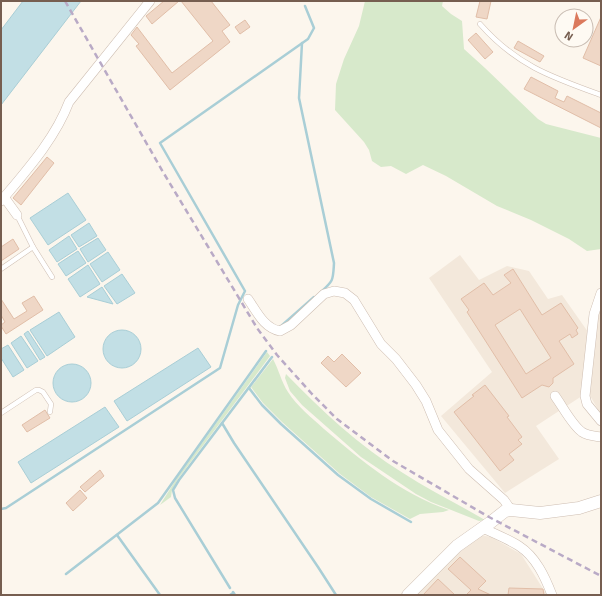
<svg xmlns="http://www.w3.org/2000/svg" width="602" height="596" font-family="Signika,sans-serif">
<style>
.residential{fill:#f3e8db}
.green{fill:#d7e9cb}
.water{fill:#c2dfe5;stroke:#a9ced6}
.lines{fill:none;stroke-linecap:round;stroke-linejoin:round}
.stream{stroke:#a9ced6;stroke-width:2.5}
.building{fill:#efd7c6;stroke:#e1bea8;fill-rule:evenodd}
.service-casing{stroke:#cebeb2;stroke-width:5.5}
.minor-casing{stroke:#cebeb2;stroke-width:10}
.tertiary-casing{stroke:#cebeb2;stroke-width:13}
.service{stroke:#fff;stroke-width:4.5}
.minor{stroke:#fff;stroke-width:9}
.tertiary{stroke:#fff;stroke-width:12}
.rail{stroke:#b9aac6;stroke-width:2.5;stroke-dasharray:6 4;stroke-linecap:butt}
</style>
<rect width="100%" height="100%" fill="#fcf6ed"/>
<g class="residential">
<polygon points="460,255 479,280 507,266 529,271 548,299 562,295 593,339 598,310 601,304 601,415 588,392 536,426 559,459 505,493 441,416 492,372 429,278"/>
<polygon points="480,535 491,537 521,554 547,595 416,595 450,560"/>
</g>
<g class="green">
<polygon points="365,1 443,1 442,6 451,14 462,21 464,49 485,68 538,119 546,124 601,138 601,249 587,251 569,239 531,220 497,206 446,176 423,165 406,174 391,166 381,167 372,161 369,150 364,142 335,110 336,84 344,59 359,26"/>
<polygon points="267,352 270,356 178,479 172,490 171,497 160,505 177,478"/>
<path d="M273,359C279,370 281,381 288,392C297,406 312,418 324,429C362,461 401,494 449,510L443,512L420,514L410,519L371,497L340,474L282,422L263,403L251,387Z"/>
<path d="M286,374C322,411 359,446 403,473C429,490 458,504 485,520L479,521L431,502L416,494L361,457L302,405L290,391L285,378Z"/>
</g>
<g class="water">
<polygon points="23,1 81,1 1,105 1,30"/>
<polygon points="68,193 86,220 48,245 30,218"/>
<polygon points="89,223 97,236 79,247 71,235"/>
<polygon points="69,236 77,249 57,262 49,250"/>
<polygon points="98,238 106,250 88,262 80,249"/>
<polygon points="78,251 86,263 66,276 58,264"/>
<polygon points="108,252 120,270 102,282 90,264"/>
<polygon points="88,265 100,284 80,297 68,279"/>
<polygon points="122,274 135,293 117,304 104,286"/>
<polygon points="102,287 113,304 87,297"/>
<polygon points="59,312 75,337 47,356 30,330"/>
<circle cx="122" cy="349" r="19"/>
<polygon points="28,331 45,357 40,360 24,334"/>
<polygon points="21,336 38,361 27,368 11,343"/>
<polygon points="8,345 24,370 13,377 1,358 1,349"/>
<polygon points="198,348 211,367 127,421 114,401"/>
<circle cx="72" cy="383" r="19"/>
<polygon points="105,407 119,427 31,483 18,462"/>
</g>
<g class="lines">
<g class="stream">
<path d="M302,43L299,98L334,263C333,280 334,280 321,292"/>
<polyline points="280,327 314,297"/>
<polyline points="249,388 262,405 281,424 338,475 371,499 411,522"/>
<polyline points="222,423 234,443 318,567 336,595"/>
<polyline points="1,509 6,508 220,368 238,305 245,291 160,143 308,39 314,28 305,6"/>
<polyline points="117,535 160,595"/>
<polyline points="66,574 158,503 266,351"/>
<polyline points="230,588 175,498 173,490 179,480 272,357"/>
<polyline points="233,592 235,595"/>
<polyline points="230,595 233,593"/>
</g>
</g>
<g class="building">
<polygon points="164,1 179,1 152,24 146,16"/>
<polygon points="181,1 211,1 230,25 222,31 230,42 170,90 136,46 139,44 131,35 137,27 172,73 213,41"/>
<polygon points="480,1 491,1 487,19 476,17"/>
<polygon points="601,17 601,66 583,58"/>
<polygon points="245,20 250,27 240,34 235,27"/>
<polygon points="476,33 493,52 485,59 468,40"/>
<polygon points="518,41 544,56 540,62 514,48"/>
<polygon points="531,77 558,91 555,98 564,102 567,96 601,113 601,128 524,89"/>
<polygon points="47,157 54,163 21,205 13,198"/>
<polygon points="13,239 19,249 1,261 1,247"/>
<path d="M513,269L542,315L561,303L578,328L576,330L578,334L572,338L570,334L559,341L574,364L553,378V383L549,387L542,385L522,398L467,312L469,310L461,299L484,283L493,295L511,283L504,275ZM520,309L551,358L526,374L495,325Z"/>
<polygon points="34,296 43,310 6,334 1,326 1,325 5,322 1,315 1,299 14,319 27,311 22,303"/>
<polygon points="342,354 361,373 346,387 321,363 328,356 334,362"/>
<polygon points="485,385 509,416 507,417 522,437 518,440 522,444 509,454 514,460 500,471 454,412 474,396 472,395"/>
<polygon points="45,410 50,418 27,432 22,425"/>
<polygon points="100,470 104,476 85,492 80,487"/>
<polygon points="80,490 87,498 73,511 66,503"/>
<polygon points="460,557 486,581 478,589 491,595 466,595 471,590 448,569"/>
<polygon points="438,579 455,595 423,595"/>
<polygon points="509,588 543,589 544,595 508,595"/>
</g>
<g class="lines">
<g class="service-casing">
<g id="service">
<path d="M480,24C516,65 551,77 601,95"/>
<polyline points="17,215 33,247 52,277"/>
<polyline points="1,269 33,247"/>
<polyline points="1,413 36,390 39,390 43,392 51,404 50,412"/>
</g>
</g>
<g class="minor-casing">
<g id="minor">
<polyline points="4,197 17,215"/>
<path d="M1,201C26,171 55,139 69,102L150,1"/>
<polyline points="601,293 594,314 585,396 587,404 601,421"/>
<path d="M248,299C257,312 264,328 280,331L291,325L324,294L334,291L345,293L354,300L381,344L396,359L416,385L426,401L438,430L469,469L504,500L511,510"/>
<path d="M555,396C563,407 572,425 582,432C588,436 595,436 601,437"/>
<path d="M483,528C495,534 508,539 519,546C536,557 545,577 552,595"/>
</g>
</g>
<g class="tertiary-casing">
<polyline id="tertiary" points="408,595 457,546 491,522 505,511 511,510 540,513 579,508 601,501"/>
</g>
<use href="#service" class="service"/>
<use href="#minor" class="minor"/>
<use href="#tertiary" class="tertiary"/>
<polyline class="rail" points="65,1 163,172 257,328 277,355 312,394 337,419 393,461 489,517 601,576"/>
</g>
<rect width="602" height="596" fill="none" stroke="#765e50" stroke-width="4"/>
<g transform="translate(574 28) rotate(213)"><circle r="19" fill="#fefaf3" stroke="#c8bcb2"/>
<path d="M0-3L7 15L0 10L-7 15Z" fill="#db795c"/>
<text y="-6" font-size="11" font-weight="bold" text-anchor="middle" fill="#765e50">N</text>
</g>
</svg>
